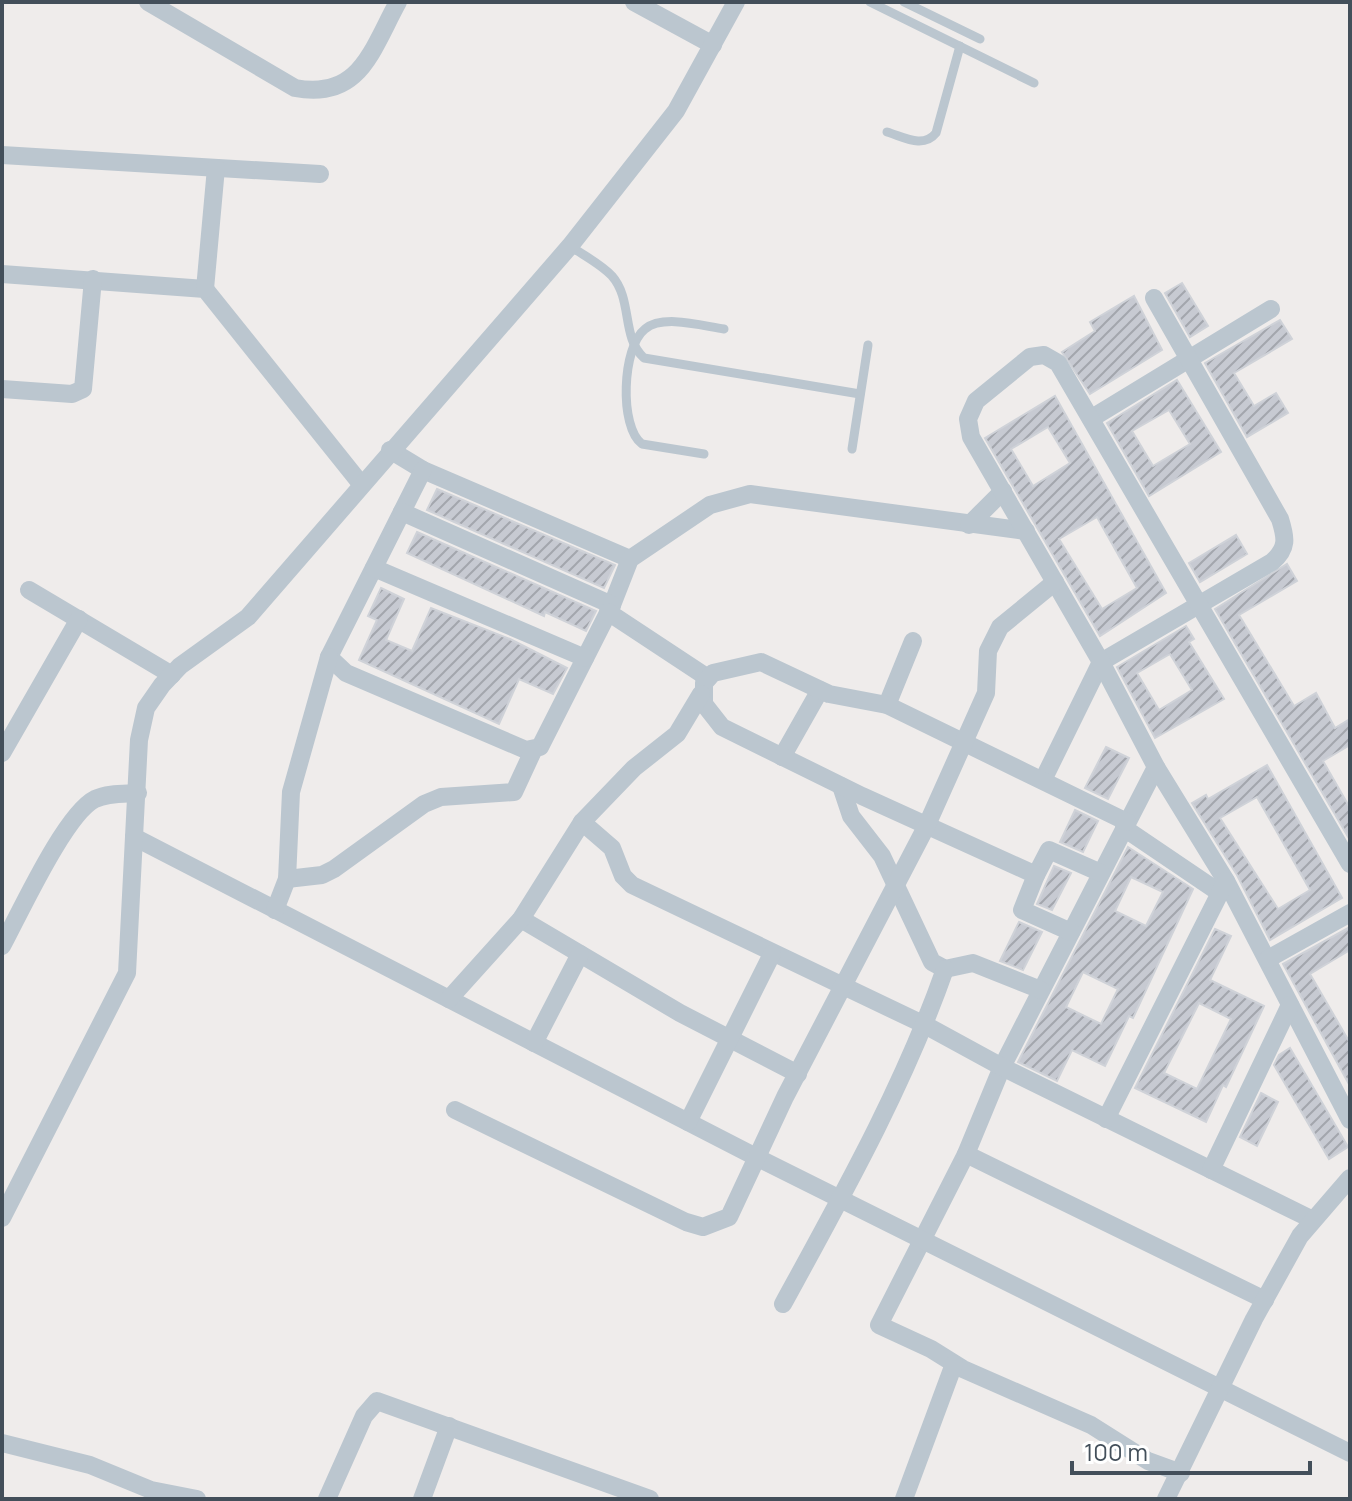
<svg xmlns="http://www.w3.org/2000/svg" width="1352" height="1501" font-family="Manrope,sans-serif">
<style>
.building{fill:url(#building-hatch);stroke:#cfd2d8;stroke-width:2;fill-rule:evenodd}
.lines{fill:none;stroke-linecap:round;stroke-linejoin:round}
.lane{stroke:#bbc6cf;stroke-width:9}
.street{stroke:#bbc6cf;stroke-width:18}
</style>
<defs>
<pattern id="building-hatch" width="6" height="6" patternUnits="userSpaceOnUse" patternTransform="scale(2)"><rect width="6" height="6" fill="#c7cad2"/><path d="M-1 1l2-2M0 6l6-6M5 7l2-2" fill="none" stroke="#a3a6ad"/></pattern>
</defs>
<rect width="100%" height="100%" fill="#efeceb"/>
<g class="building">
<polygon points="1182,283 1208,326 1190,337 1165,293"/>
<polygon points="1134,296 1162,350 1090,394 1062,352 1095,331 1090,322"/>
<polygon points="1280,320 1292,339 1234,373 1254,406 1276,393 1288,413 1247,437 1205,363"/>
<path d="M1177,380L1221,452L1149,496L1107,423ZM1169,410L1190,444L1153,466L1132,431Z"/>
<path d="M1055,396L1166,593L1100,636L985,438ZM1048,427L1070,463L1033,486L1011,449ZM1097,517L1137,588L1102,609L1059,539Z"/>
<polygon points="437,489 615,565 604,588 427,510"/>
<polygon points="417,532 596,611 586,631 545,612 544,616 407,553"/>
<polygon points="1236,535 1247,554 1200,582 1189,563"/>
<polygon points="1287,564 1297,581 1239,615 1294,706 1316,693 1335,728 1350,719 1350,745 1323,761 1350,808 1350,840 1215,609"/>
<polygon points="381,588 404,599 386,640 412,651 431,608 510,639 567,668 553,694 519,679 499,724 359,660 377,620 368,616"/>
<path d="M1186,626L1194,639L1189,642L1224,699L1155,738L1117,667ZM1170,654L1192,690L1159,710L1137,673Z"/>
<polygon points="1106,747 1129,758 1108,799 1085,788"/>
<path d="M1267,765L1342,898L1270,940L1237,875L1192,803L1206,795L1208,799ZM1257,797L1310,890L1278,909L1220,818Z"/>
<polygon points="1075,810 1098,821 1083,852 1060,842"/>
<path d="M1128,847L1193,889L1133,1018L1129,1016L1105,1066L1072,1050L1057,1081L1018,1062ZM1131,877L1163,892L1146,926L1115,911ZM1083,972L1118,989L1101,1024L1066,1007Z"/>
<polygon points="1054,866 1071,873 1052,910 1037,904"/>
<polygon points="1019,922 1042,932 1023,970 1000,961"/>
<polygon points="1350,927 1350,950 1310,974 1350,1043 1350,1086 1283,964"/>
<path d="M1215,929L1231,936L1210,980L1264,1006L1226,1087L1223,1085L1206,1122L1135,1088ZM1199,1003L1231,1019L1197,1089L1164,1073Z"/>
<polygon points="1290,1048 1348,1147 1329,1159 1274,1065 1279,1055"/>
<polygon points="1261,1093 1278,1102 1257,1146 1240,1137"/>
</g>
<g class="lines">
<g class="lane">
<polyline points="870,2 1034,83"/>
<polyline points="904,2 980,39"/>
<path d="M887,132C904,137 923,149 936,133L960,46"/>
<path d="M570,246C583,255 601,264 612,276C633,300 621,337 644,358L860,394"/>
<polyline points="852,449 868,345"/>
<path d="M704,454L642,444C619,427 622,347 645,329C663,314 703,326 724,329"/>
</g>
<g class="street">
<path d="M148,2L295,88C360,100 371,51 398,2"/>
<polyline points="634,2 713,45"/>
<polyline points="2,155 320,174"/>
<polyline points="2,274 205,289 361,484"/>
<polyline points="205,289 216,168"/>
<polyline points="2,389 72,394 83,389 93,279"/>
<polyline points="1092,418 1271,309"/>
<polyline points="390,450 423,470 630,559"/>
<polyline points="423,470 329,657 346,673 526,750 540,747 612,605 630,559 710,505 750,494 1026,531"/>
<polyline points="402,512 612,605"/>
<polyline points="969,525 1003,491"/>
<polyline points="374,568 585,658"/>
<polyline points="29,590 172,675"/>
<polyline points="608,612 708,678"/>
<polyline points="887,705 913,641"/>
<polyline points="2,753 79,619"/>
<polyline points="782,757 820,690"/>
<polyline points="1156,767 1002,1067 966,1154 879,1325 931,1349 963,1369 1091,1425 1148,1461 1181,1473"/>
<path d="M1043,780L1101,662L1272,562C1288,548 1286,538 1280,519L1154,298"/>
<polyline points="841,786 851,816 882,856 932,962 945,969 973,963 1041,990"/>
<polyline points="582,822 612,848 623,876 632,885 925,1025 1002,1067 1313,1220"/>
<polyline points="1124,828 1220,893"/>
<polyline points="134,837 756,1157 1350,1453"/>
<polyline points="1350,864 1058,363 1044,355 1030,357 976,401 968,419 971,437 1101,662 1156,767 1226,881 1350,1120"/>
<polyline points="1036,875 1049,850 1101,873"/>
<polyline points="287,879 322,875 334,869 424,804 441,797 514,792 533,751"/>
<polyline points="275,910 287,879 291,792 329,657"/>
<polyline points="521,919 680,1013 798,1074"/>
<polyline points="1071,932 1022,910 1036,875 862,796 722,727 704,704 704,683 713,673 761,662 829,694 887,705 1127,822"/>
<path d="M2,946C20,913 65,814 95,799C108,793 124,794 138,793"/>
<polyline points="1268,959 1350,913"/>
<polyline points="449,999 521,919 582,822 634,768 677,734 701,694"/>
<polyline points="534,1043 580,954"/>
<polyline points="455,1110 686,1222 703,1227 729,1217 785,1097 926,827 986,693 988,651 1000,627 1055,582"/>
<polyline points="1106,1119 1226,881"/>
<polyline points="688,1122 772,954"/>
<polyline points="966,1154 1265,1300"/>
<polyline points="1211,1170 1290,1005"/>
<polyline points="2,1218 127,973 139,740 146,708 162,685 180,666 248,617 570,246 676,111 736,2"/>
<path d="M783,1304C842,1196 904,1086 945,969"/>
<polyline points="2,1443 90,1465 151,1490 197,1499"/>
<polyline points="327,1499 364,1416 377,1401 650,1499"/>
<polyline points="422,1499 449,1426"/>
<polyline points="904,1499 954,1364"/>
<polyline points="1166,1499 1254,1319 1300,1236 1350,1178"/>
</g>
</g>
<rect width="1352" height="1501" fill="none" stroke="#434f5a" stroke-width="8"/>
<path d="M1072 1461v12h238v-12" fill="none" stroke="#434f5a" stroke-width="4"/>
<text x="1084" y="1461" font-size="24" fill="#434f5a" stroke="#ffffff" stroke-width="6" paint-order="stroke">100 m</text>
</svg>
